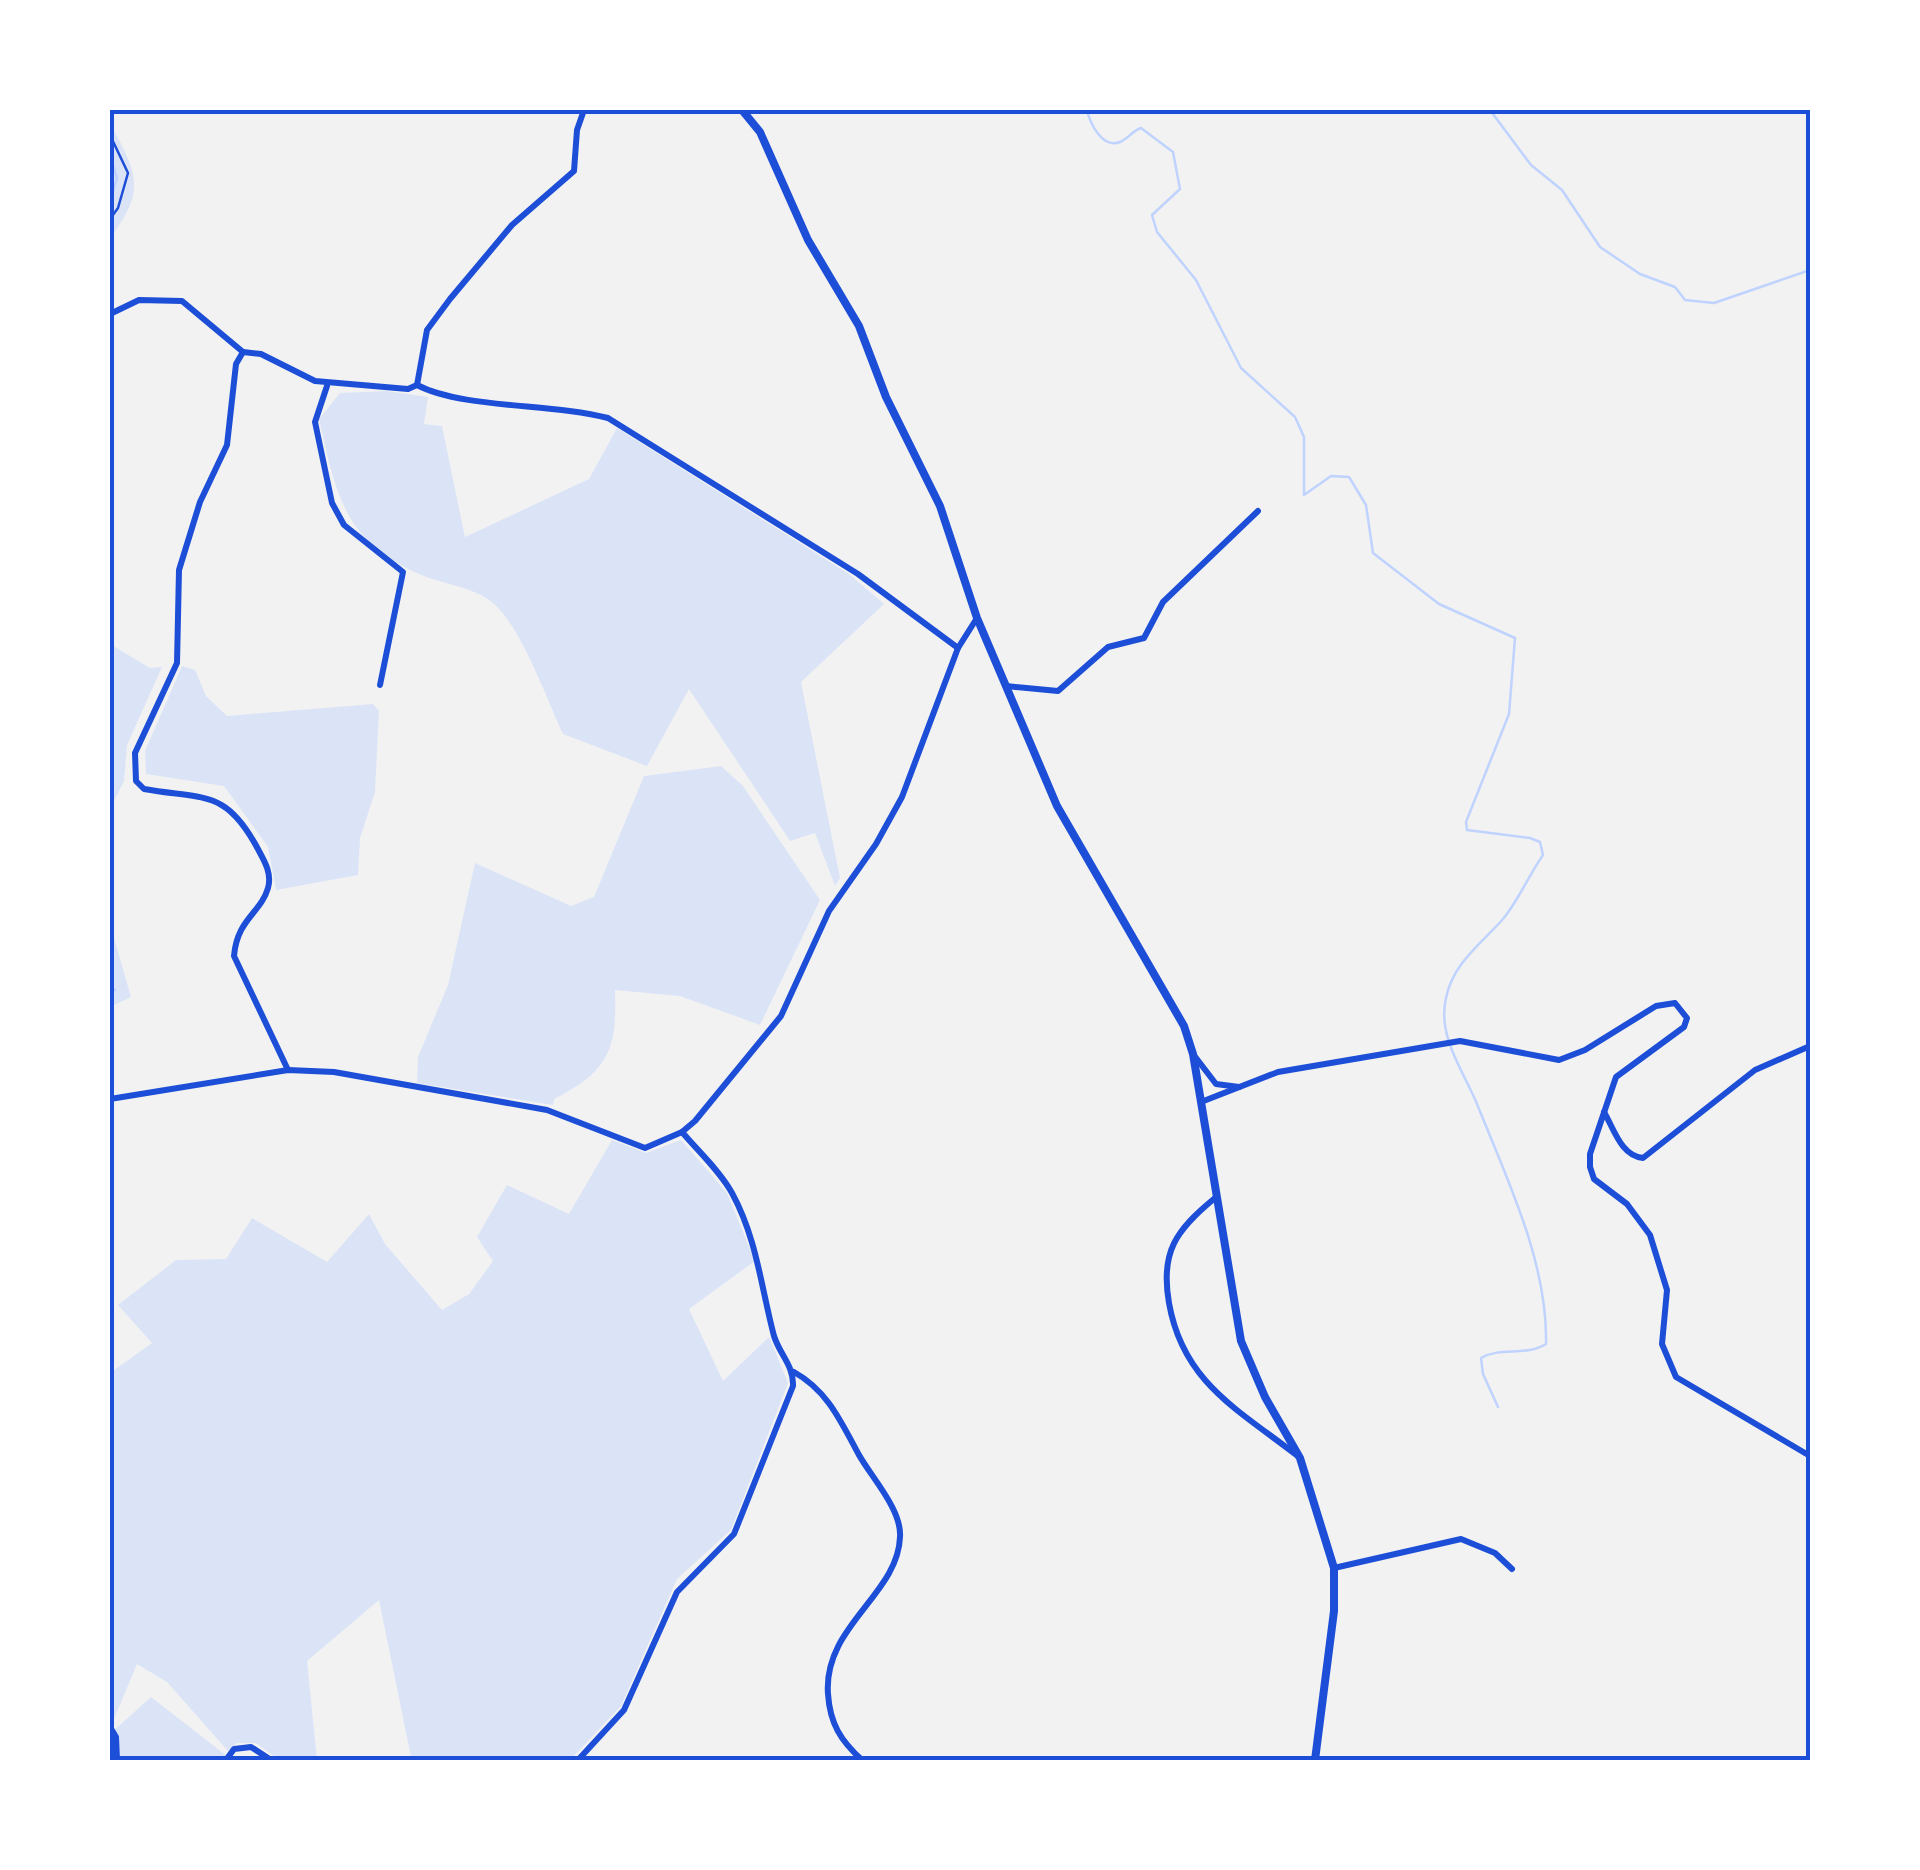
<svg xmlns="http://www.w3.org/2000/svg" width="1920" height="1870" font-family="Overpass,sans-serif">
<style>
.green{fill:#dbe4f7}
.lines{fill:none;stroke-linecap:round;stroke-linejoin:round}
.stream{stroke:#bfd3fe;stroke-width:2.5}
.path{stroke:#1d4ed8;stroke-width:2.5}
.minor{stroke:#1d4ed8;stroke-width:6}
.tertiary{stroke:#1d4ed8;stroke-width:8}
.neatline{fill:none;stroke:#1d4ed8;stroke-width:4}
</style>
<rect width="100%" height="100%" fill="#f2f2f2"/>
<g class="green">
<path d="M110,123C136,172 148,189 110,238Z"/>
<path d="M386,391L428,397L424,424L442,426L465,537L589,479L617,428L849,574L884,604L801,682L840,878L835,886L815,833L790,841L689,689L647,766L563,734C547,700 519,620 489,600C471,587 444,584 424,576C344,544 336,494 319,419L340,393Z"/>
<polygon points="110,644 150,668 162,667 127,745 124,781 110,809"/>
<polygon points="182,666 195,670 206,696 227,716 373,704 379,711 375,792 360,838 358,875 276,890 268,847 224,786 146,774 145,751"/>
<path d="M721,766L743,786L820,900L760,1025L680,996L615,990C617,1048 610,1071 554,1099L553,1105L417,1083L418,1057L448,985L475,863L571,906L594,897L644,776Z"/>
<polygon points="110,924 131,997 110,1007"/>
<polygon points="612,1140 646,1153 681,1140 727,1193 755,1261 689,1309 723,1381 769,1337 788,1383 731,1530 677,1579 621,1706 570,1760 408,1760 411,1757 379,1600 307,1661 317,1760 279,1760 256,1743 237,1743 228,1751 167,1682 137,1664 114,1719 110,1712 110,1373 152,1343 118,1305 176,1260 226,1259 252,1218 327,1262 369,1214 385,1244 442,1310 469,1294 493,1261 477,1237 507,1185 569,1214"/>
<polygon points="151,1697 232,1760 110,1760 110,1734"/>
</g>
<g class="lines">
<g class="stream">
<path d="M1087,110C1090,123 1102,149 1120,142C1128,139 1132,131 1141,128L1173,152L1180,189L1152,215L1157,232L1196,280L1241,368L1295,417L1304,437V495L1331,476L1349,477L1366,505L1373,553L1439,604L1515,638L1509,714L1466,822L1467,830L1530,838L1540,842L1543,855C1529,875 1518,901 1503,919C1481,944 1453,963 1446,998C1437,1036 1463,1070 1477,1104C1507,1179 1548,1263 1546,1344C1525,1357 1502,1346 1481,1358L1483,1374L1498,1407"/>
<polyline points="1490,110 1531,165 1562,190 1600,247 1640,274 1675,287 1685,300 1714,303 1810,270"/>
<polyline points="110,156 117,178 110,202"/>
<polyline points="110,987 115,990"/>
</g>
<polyline class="path" points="110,135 128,173 118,208 110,219"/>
<g class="minor">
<path d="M110,314L139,300L182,301L243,352L261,354L315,381L408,389L417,385C463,409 552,403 608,418L858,574L958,648"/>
<path d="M243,352L236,364L227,445L200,502L179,570L177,663L135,753L136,781L144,789C205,800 226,788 259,851C265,862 272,874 268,888C261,913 237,919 234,956L288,1070"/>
<polyline points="417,385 427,330 450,299 512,225 574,171 577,130 584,110"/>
<polyline points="327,386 315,422 332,503 344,525 403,572 380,685"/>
<polyline points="1006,686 1058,691 1108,647 1144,638 1163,602 1258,511"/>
<polyline points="1193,1054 1216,1084 1239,1087"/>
<polyline points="110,1099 288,1070 334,1072 547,1110 645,1148 682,1132 695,1121 781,1016 829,911 876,844 902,797 958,648 977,618"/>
<polyline points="1201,1102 1278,1072 1460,1041 1559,1060 1585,1050 1656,1006 1675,1003 1687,1018 1684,1027 1616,1077 1590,1154 1590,1167 1594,1179 1627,1204 1650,1235 1667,1290 1662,1344 1676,1377 1810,1456"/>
<path d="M1604,1112C1614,1129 1621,1156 1643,1158L1755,1070L1810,1046"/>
<path d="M1215,1198C1176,1230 1160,1252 1169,1303C1183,1383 1239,1410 1299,1457"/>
<path d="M794,1372C828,1391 841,1422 859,1455C872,1478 902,1510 900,1537C898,1595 823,1626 828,1694C830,1724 841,1741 862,1760"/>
<polyline points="1334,1568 1461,1539 1495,1553 1512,1569"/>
<polyline points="110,1727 116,1737 117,1760"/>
<polyline points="226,1760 234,1749 251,1747 271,1760"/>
<path d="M578,1760L624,1710L677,1592L734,1534L793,1386C794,1366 780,1355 774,1336C761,1287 757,1239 732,1193C720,1171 698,1151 682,1132"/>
</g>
<polyline class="tertiary" points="742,110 760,132 808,240 859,326 886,397 940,506 977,618 1057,806 1184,1026 1193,1054 1241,1341 1265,1397 1300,1458 1334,1568 1334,1611 1315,1760"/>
</g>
<rect width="1920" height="1870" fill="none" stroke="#ffffff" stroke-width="225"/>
<rect x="112" y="112" width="1696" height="1646" class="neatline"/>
</svg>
